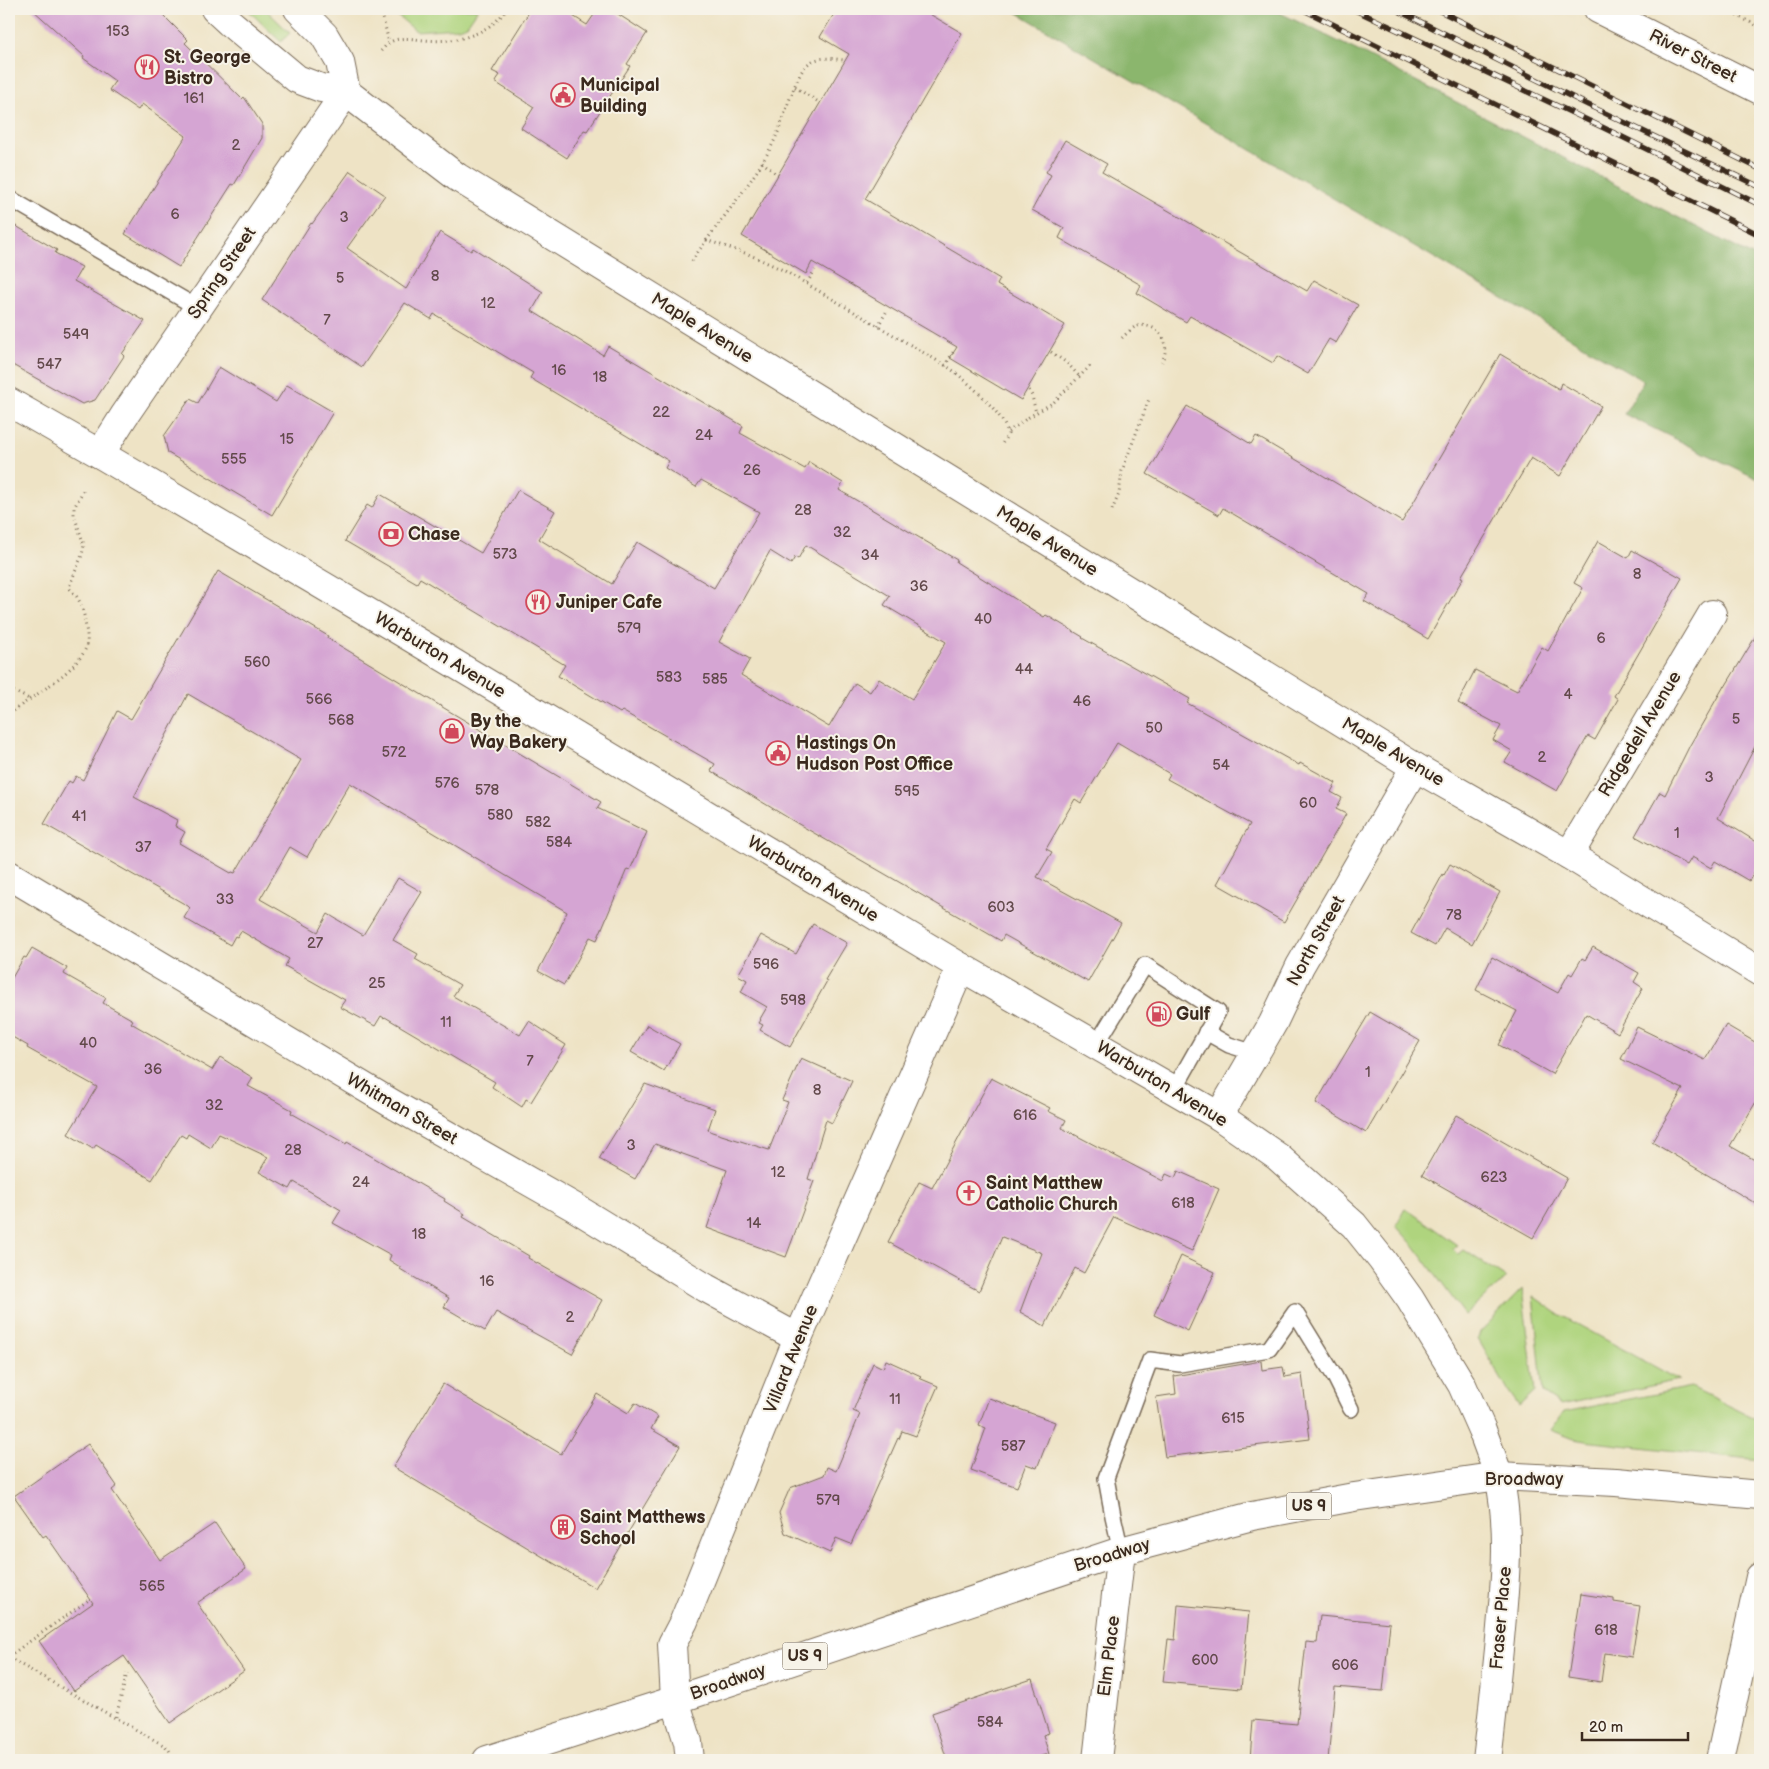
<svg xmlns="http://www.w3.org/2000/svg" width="1769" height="1769" font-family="'Balsamiq Sans',sans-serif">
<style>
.green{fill:#afd47e;stroke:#757f4e}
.forest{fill:#8bb66d;stroke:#637046}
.building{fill:#d5a5d3;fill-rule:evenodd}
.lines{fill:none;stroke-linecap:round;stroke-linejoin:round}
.lane-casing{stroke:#7a6b58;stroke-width:18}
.street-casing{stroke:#7a6b58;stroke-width:30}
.secondary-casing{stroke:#7a6b58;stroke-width:30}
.primary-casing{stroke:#7a6b58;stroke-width:30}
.path{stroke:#7a6b58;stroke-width:3;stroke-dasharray:1 4;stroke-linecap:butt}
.lane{stroke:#fff;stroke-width:15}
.street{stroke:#fff;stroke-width:28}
.secondary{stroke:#fff;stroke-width:28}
.primary{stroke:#fff;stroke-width:28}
.rail-casing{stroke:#3b2a1e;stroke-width:5.5}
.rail{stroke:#f7f3e8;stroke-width:4;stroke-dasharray:11;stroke-linecap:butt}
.labels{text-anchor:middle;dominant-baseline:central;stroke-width:4;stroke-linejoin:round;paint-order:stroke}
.number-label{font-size:15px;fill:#62494b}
.shield{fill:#f7f3e8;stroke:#73665b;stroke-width:1}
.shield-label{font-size:16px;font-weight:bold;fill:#3b2a1e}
.street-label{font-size:18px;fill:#3b2a1e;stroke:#f7f3e8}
.poi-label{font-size:18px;font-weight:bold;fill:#3b2a1e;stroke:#f7f3e8;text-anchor:start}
</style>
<rect width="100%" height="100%" fill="#f7f3e8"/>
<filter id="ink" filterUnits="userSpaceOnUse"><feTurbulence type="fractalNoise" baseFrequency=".02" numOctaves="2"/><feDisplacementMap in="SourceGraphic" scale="10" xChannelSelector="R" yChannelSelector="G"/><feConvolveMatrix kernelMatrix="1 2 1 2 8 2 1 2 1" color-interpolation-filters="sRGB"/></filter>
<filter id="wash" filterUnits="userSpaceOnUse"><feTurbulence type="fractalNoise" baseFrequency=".0096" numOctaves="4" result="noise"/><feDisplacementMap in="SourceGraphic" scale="20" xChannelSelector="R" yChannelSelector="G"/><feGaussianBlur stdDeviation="1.12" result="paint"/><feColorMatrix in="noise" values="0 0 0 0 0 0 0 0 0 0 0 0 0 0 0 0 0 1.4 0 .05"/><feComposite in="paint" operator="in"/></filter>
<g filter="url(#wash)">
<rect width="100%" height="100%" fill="#eee3c5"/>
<g class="green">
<polygon points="247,9 265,9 290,33 281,42"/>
<polygon points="393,9 478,9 467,25 458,28 416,31 393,12"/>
<polygon points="1405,1208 1457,1245 1453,1250 1458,1255 1464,1250 1506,1278 1465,1315 1415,1247 1396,1226"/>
<polygon points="1522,1289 1535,1391 1519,1406 1507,1389 1478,1339 1480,1332"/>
<polygon points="1533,1296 1557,1313 1679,1380 1561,1405 1543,1393"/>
<polygon points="1691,1387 1760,1421 1760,1460 1593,1442 1574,1439 1551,1430 1564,1412"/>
</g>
<polygon class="forest" points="1011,9 1272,9 1364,54 1760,260 1760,480 1624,414 1644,381"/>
<g id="blocks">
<g class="building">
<polygon points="32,9 157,9 188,40 185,43 242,99 244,97 262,124 262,138 234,185 232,184 179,267 125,234 186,136 142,104 138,110 109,90 115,81 83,58 84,56"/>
<polygon points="531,9 562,9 587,25 598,9 610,9 647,33 627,64 630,66 587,131 584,130 567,158 521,128 534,107 495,82 500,75 492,71"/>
<polygon points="837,9 921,9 962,33 865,199 1000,279 997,285 1065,325 1021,400 950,358 957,347 812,262 806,274 742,236 849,54 820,37"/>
<polygon points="1065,140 1107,164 1102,172 1307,291 1314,280 1358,305 1336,343 1329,339 1308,374 1277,356 1273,363 1190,316 1186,322 1137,293 1141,285 1059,238 1064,228 1032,210 1051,175 1046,172"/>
<path d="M350,171L385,195L347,248L406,289L440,232L471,251L473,248L543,292L532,311L603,355L608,346L743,426L740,433L805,469L809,462L843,483L839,490L957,560L956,562L1044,617L1046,615L1083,637L1082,638L1169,687L1190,699L1187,703L1299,765L1300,763L1336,783L1331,792L1342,798L1336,809L1346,814L1284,922L1217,884L1250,824L1167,779L1170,774L1117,743L1081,803L1075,799L1046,849L1052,852L1037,877L1121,923L1088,982L1004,935L1001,941L795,822L711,771L715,764L622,711L620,713L558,676L565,665L420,578L417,583L345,541L367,505L372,508L380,494L481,553L518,490L555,511L539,539L612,584L637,542L714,588L759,512L701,480L696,487L665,468L669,461L530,378L533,373L434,314L431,319L405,303L362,367L262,300L311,223L312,224ZM806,545L890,596L884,605L946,642L912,699L879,679L870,692L855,683L829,727L741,675L750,659L719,642L770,551L791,564L795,557L798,559Z"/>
<polygon points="9,222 57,250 55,253 82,267 74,281 145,321 122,354 124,356 95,400 82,404 9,363"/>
<polygon points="1500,354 1559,389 1561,383 1601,406 1560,476 1531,458 1461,577 1463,578 1428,639 1364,601 1369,594 1223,508 1219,515 1147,474 1187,406 1251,444 1256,436 1402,522"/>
<polygon points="219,367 276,402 287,385 333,412 272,515 168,453 164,436 190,399 198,403"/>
<polygon points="1598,541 1628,558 1632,550 1682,578 1614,696 1618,699 1595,740 1588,736 1557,791 1505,762 1512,751 1493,740 1501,726 1458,703 1475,670 1517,691 1542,647 1548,651 1583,588 1574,583"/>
<path d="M218,571L328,636L327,638L601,802L597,808L647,832L630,870L627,869L597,940L590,937L564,985L538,971L557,935L567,912L350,783L307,857L290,847L260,899L318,932L328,914L363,935L398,878L422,892L393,940L418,954L415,959L460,985L453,996L520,1035L529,1021L566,1045L531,1102L526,1099L522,1107L492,1087L495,1082L385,1017L384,1018L381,1016L375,1026L340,1007L345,1000L285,966L289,959L241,931L237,937L235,936L230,945L184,918L190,908L188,906L44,824L69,781L72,783L76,776L83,780L117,711L131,719ZM188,694L301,760L235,873L232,872L231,873L179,843L185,832L175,826L177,820L134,797Z"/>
<polygon points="1760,629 1760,737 1718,818 1760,844 1760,862 1749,881 1715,861 1711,868 1692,857 1687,865 1635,836 1660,792 1665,795 1690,745 1724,686 1725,687"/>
<polygon points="1450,864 1500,892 1472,944 1445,928 1435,946 1411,933 1443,874 1444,875"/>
<polygon points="813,924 847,943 825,980 827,981 790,1047 760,1030 763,1025 759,1023 761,1020 760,1019 767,1007 741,992 747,980 738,975 761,935 796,954"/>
<polygon points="1593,947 1639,973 1634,982 1643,988 1618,1033 1586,1014 1552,1074 1499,1045 1517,1011 1476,990 1492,957 1558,993 1569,973 1572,975 1582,958 1585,960"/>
<polygon points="32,948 67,968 64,974 106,998 103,1003 133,1020 131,1023 212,1070 220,1057 253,1078 248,1086 292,1110 291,1113 346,1144 347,1142 445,1199 444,1201 465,1214 463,1217 529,1256 528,1258 602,1300 572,1354 496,1312 485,1331 444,1307 449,1298 400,1269 400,1267 389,1260 391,1255 333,1223 341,1210 294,1182 290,1189 259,1172 268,1157 219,1134 211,1148 188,1134 186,1138 181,1135 152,1180 96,1145 93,1149 68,1134 97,1087 27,1048 28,1046 9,1035 9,983 24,957 26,958"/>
<polygon points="1370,1012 1420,1041 1366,1133 1316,1103"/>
<polygon points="647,1025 680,1044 664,1071 631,1052"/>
<polygon points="1726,1025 1760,1045 1760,1095 1730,1146 1760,1163 1760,1206 1652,1142 1683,1089 1621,1059 1637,1027 1705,1060"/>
<polygon points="801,1058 852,1081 832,1123 826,1120 808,1179 814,1181 786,1257 707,1228 727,1170 655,1144 635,1179 599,1159 645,1084 715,1109 708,1130 712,1132 769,1150 788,1102 782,1100"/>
<polygon points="991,1078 1050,1108 1048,1111 1066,1120 1062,1128 1163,1181 1166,1174 1175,1178 1178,1171 1219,1189 1192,1251 1114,1217 1084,1273 1075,1268 1045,1326 1020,1312 1042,1253 1002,1237 979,1291 888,1242 919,1182 932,1188"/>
<polygon points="1456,1115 1567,1178 1533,1238 1422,1175"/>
<polygon points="1181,1256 1215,1272 1188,1331 1154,1315"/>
<polygon points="886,1360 921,1376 919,1378 938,1386 916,1436 902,1431 899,1439 898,1438 851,1544 836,1538 830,1553 785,1533 779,1513 790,1488 824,1475 827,1467 836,1471 860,1414 853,1411 873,1363 883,1368"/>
<polygon points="1261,1361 1262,1370 1283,1367 1285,1377 1302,1374 1310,1439 1165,1457 1156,1397 1176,1394 1174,1376"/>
<polygon points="443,1384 561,1454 597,1394 628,1413 635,1403 658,1417 651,1429 680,1446 595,1588 393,1467"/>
<polygon points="989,1398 1055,1422 1037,1468 1026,1464 1017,1487 971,1470 986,1428 979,1425"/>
<polygon points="88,1444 117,1486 112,1490 160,1560 215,1523 246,1569 197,1603 244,1671 170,1723 124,1656 74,1691 39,1641 93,1603 46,1535 43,1537 14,1496"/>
<polygon points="1581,1594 1614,1599 1614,1602 1640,1606 1632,1657 1605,1653 1601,1682 1568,1677"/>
<polygon points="1178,1605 1249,1612 1241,1689 1163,1682 1168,1639 1175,1640"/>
<polygon points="1320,1616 1390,1623 1383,1691 1335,1687 1328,1760 1250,1760 1253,1720 1297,1724 1306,1642 1317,1643"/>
<polygon points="1032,1679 1049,1733 1043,1735 1049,1754 1028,1760 947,1760 932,1713"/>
</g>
</g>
</g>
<g filter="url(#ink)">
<use href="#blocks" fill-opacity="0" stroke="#7a6b58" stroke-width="1"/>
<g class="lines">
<g class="lane-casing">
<g id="lane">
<polyline points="9,198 198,308"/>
<polyline points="1206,1032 1229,1045 1255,1053"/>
<polyline points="1096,1045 1145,965 1218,1012 1174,1090"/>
<polyline points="1121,1551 1113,1516 1106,1478 1150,1360 1180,1364 1269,1349 1295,1312 1335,1377 1351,1409"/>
</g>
</g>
<g class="street-casing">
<g id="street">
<polyline points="215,9 229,22 297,79 321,88 346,92 457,177 1415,767 1569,855 1760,972"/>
<polyline points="298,9 324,35 340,62 346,92"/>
<polyline points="1598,9 1760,90"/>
<polyline points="100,454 124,416 346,92"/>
<polyline points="1569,855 1712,614"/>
<polyline points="9,875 391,1103 574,1207 706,1288 798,1338"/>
<polyline points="1219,1116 1273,1023 1300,966 1415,767"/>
<polyline points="690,1760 688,1742 675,1700 672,1644 684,1621 798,1338 961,967"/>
<polyline points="1097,1760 1121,1551"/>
<path d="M1487,1760C1492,1720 1496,1679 1500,1639C1505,1583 1511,1531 1499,1476"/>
<polyline points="1720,1760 1760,1577"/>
</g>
</g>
<g class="secondary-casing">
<polyline id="secondary" points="9,402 100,454 405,634 961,967 1219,1116 1278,1157 1354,1225 1382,1260 1410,1299 1462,1385 1482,1430 1499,1476"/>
</g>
<g class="primary-casing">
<polyline id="primary" points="487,1760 675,1700 1121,1551 1252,1516 1354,1497 1499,1476 1616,1482 1760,1495"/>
</g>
<g class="path">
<polyline points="381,9 389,43"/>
<polyline points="1723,9 1760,27"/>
<path d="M381,51C383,49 386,45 389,43C399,36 412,39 424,40C456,43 487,36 507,9"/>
<polyline points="795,87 820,103"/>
<polyline points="762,162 778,175"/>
<path d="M706,240L748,254L783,270L948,367C965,379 1004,413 1008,434L1002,444"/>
<path d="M692,261C719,220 755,182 776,137C784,120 795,74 808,64C819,55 833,59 845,60"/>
<polyline points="807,283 815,270"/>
<polyline points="878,326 888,309"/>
<path d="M1122,338C1126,334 1132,328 1137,326C1149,323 1163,331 1165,343C1167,349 1164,356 1162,362"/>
<polyline points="1051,352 1067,363 1080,377"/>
<polyline points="945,366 955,349"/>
<polyline points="1029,390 1032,396 1036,413"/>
<polyline points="1008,432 1029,417 1054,402 1092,364"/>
<polyline points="1112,510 1119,494 1122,471 1149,399"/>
<polyline points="9,689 29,699"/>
<path d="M13,711C33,696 82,668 87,644C88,637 86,629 85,621C84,614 82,605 78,599C76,594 71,592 69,587L82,555L84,545L74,515V508L84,489"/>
<polyline points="9,1656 90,1599"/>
<polyline points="9,1658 165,1746 169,1750 174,1760"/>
<polyline points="116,1717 127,1673"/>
</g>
<use href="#lane" class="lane"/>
<use href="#street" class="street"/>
<use href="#secondary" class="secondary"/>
<use href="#primary" class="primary"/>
<g class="rail-casing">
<g id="rail">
<polyline points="1302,9 1760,235"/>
<polyline points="1353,9 1604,128 1760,205"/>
<polyline points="1395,9 1588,105 1760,187"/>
<polyline points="1436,9 1760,169"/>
</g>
</g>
<use href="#rail" class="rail"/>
</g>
</g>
<defs>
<g id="restaurant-ring" transform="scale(1.25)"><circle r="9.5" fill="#f7f3e8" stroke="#d1495b" stroke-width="1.5"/><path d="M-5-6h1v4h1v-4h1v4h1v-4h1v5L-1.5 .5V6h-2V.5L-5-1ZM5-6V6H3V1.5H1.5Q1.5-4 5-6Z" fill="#d1495b"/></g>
<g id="civic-ring" transform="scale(1.25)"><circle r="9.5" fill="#f7f3e8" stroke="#d1495b" stroke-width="1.5"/><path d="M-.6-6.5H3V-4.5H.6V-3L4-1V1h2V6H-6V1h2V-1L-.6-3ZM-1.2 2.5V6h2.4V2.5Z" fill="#d1495b"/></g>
<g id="bank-ring" transform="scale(1.25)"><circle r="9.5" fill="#f7f3e8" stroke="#d1495b" stroke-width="1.5"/><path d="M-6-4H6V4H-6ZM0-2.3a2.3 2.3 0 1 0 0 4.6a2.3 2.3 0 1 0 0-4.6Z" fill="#d1495b"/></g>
<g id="shop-ring" transform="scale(1.25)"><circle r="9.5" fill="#f7f3e8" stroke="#d1495b" stroke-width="1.5"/><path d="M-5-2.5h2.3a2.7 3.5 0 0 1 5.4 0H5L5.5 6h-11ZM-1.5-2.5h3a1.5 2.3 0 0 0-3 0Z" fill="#d1495b"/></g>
<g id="fuel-ring" transform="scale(1.25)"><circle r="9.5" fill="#f7f3e8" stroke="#d1495b" stroke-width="1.5"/><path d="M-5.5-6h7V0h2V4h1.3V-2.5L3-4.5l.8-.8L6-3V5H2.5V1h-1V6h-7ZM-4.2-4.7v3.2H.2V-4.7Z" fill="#d1495b"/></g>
<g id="church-ring" transform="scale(1.25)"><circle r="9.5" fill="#f7f3e8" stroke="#d1495b" stroke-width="1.5"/><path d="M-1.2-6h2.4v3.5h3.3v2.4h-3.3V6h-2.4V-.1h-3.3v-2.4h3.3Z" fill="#d1495b"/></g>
<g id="building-ring" transform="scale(1.25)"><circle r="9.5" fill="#f7f3e8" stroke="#d1495b" stroke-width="1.5"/><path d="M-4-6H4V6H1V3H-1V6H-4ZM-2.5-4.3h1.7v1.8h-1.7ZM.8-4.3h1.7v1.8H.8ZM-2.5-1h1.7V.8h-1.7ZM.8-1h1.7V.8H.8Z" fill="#d1495b"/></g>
</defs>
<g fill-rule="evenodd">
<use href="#restaurant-ring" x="147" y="67"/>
<use href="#civic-ring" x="563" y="95"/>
<use href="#bank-ring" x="391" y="534"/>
<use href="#restaurant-ring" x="538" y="602"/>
<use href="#shop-ring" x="452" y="731"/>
<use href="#civic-ring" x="778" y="753"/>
<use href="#fuel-ring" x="1159" y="1014"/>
<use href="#church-ring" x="969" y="1193"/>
<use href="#building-ring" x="563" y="1527"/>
</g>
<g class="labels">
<g class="number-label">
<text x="118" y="31">153</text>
<text x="194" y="98">161</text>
<text x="236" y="145">2</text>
<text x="175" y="214">6</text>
<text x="344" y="217">3</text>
<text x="435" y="276">8</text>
<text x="340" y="278">5</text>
<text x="488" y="303">12</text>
<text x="327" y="320">7</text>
<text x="76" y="334">549</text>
<text x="49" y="364">547</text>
<text x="559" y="370">16</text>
<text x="600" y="377">18</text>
<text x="661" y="412">22</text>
<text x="704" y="435">24</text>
<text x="287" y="439">15</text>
<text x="234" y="459">555</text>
<text x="752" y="470">26</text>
<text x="803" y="510">28</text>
<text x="842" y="532">32</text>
<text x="505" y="554">573</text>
<text x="870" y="555">34</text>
<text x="1637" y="574">8</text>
<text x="919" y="586">36</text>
<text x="983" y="619">40</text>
<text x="629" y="628">579</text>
<text x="1601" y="638">6</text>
<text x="257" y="662">560</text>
<text x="1024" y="669">44</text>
<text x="669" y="677">583</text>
<text x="715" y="679">585</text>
<text x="1568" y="694">4</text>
<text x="319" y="699">566</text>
<text x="1082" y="701">46</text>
<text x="1736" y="719">5</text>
<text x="341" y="720">568</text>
<text x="1154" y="728">50</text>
<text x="394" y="752">572</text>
<text x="1542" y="757">2</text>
<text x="1221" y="765">54</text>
<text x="1709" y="777">3</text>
<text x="447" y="783">576</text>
<text x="487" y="790">578</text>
<text x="907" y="791">595</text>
<text x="1308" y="803">60</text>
<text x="500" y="815">580</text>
<text x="79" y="816">41</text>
<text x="538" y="822">582</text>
<text x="1677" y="833">1</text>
<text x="559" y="842">584</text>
<text x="143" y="847">37</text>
<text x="225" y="899">33</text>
<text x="1001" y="907">603</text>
<text x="1454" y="915">78</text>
<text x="315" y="943">27</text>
<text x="766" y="964">596</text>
<text x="377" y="983">25</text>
<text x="793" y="1000">598</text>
<text x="446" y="1022">11</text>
<text x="88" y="1043">40</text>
<text x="530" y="1061">7</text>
<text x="153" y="1069">36</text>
<text x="1368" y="1072">1</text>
<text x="817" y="1090">8</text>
<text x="214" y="1105">32</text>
<text x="1025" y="1115">616</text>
<text x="631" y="1145">3</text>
<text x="293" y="1150">28</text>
<text x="778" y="1172">12</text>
<text x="1494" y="1177">623</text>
<text x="361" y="1182">24</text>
<text x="1183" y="1203">618</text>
<text x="754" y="1223">14</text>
<text x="419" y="1234">18</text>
<text x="487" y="1281">16</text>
<text x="570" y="1317">2</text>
<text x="895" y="1399">11</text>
<text x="1233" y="1418">615</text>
<text x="1013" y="1446">587</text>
<text x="828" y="1500">579</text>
<text x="152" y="1586">565</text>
<text x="1606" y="1630">618</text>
<text x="1205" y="1660">600</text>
<text x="1345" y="1665">606</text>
<text x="990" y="1722">584</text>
</g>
<g class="shield">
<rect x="1286.5" y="1492.5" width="45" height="27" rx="4"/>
<rect x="782.5" y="1642.5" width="45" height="27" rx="4"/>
</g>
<g class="shield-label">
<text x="1309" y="1506">US 9</text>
<text x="805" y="1656">US 9</text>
</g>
<g class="street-label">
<text transform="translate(1693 56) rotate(27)">River Street</text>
<text transform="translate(222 273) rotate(-56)">Spring Street</text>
<text transform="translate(702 328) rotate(32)">Maple Avenue</text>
<text transform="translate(1047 541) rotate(32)">Maple Avenue</text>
<text transform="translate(440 655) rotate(31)">Warburton Avenue</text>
<text transform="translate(1640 734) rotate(-59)">Ridgedell Avenue</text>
<text transform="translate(1393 752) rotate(31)">Maple Avenue</text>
<text transform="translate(813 879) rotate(31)">Warburton Avenue</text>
<text transform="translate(1316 941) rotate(-61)">North Street</text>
<text transform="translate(1162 1084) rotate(31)">Warburton Avenue</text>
<text transform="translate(402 1109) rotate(30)">Whitman Street</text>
<text transform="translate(791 1359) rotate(-68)">Villard Avenue</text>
<text x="1524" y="1479">Broadway</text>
<text transform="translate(1112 1555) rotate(-17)">Broadway</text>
<text transform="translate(1501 1618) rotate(-85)">Fraser Place</text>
<text transform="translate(1109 1656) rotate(-83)">Elm Place</text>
<text transform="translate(728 1682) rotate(-19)">Broadway</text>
</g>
<g class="poi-label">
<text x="164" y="57">St. George<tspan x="164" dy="21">Bistro</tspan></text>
<text x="580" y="85">Municipal<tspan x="580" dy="21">Building</tspan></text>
<text x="408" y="534">Chase</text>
<text x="556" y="602">Juniper Cafe</text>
<text x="470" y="721">By the<tspan x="470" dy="21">Way Bakery</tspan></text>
<text x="796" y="743">Hastings On<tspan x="796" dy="21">Hudson Post Office</tspan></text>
<text x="1176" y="1014">Gulf</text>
<text x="986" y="1183">Saint Matthew<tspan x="986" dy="21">Catholic Church</tspan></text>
<text x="580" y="1517">Saint Matthews<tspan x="580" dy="21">School</tspan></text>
</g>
</g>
<rect width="1769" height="1769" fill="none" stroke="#f7f3e8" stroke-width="30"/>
<path d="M1582 1732v8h106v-8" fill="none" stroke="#3b2a1e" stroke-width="2.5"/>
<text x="1589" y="1732" font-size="15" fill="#3b2a1e" stroke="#f7f3e8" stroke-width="4" paint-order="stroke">20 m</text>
</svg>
